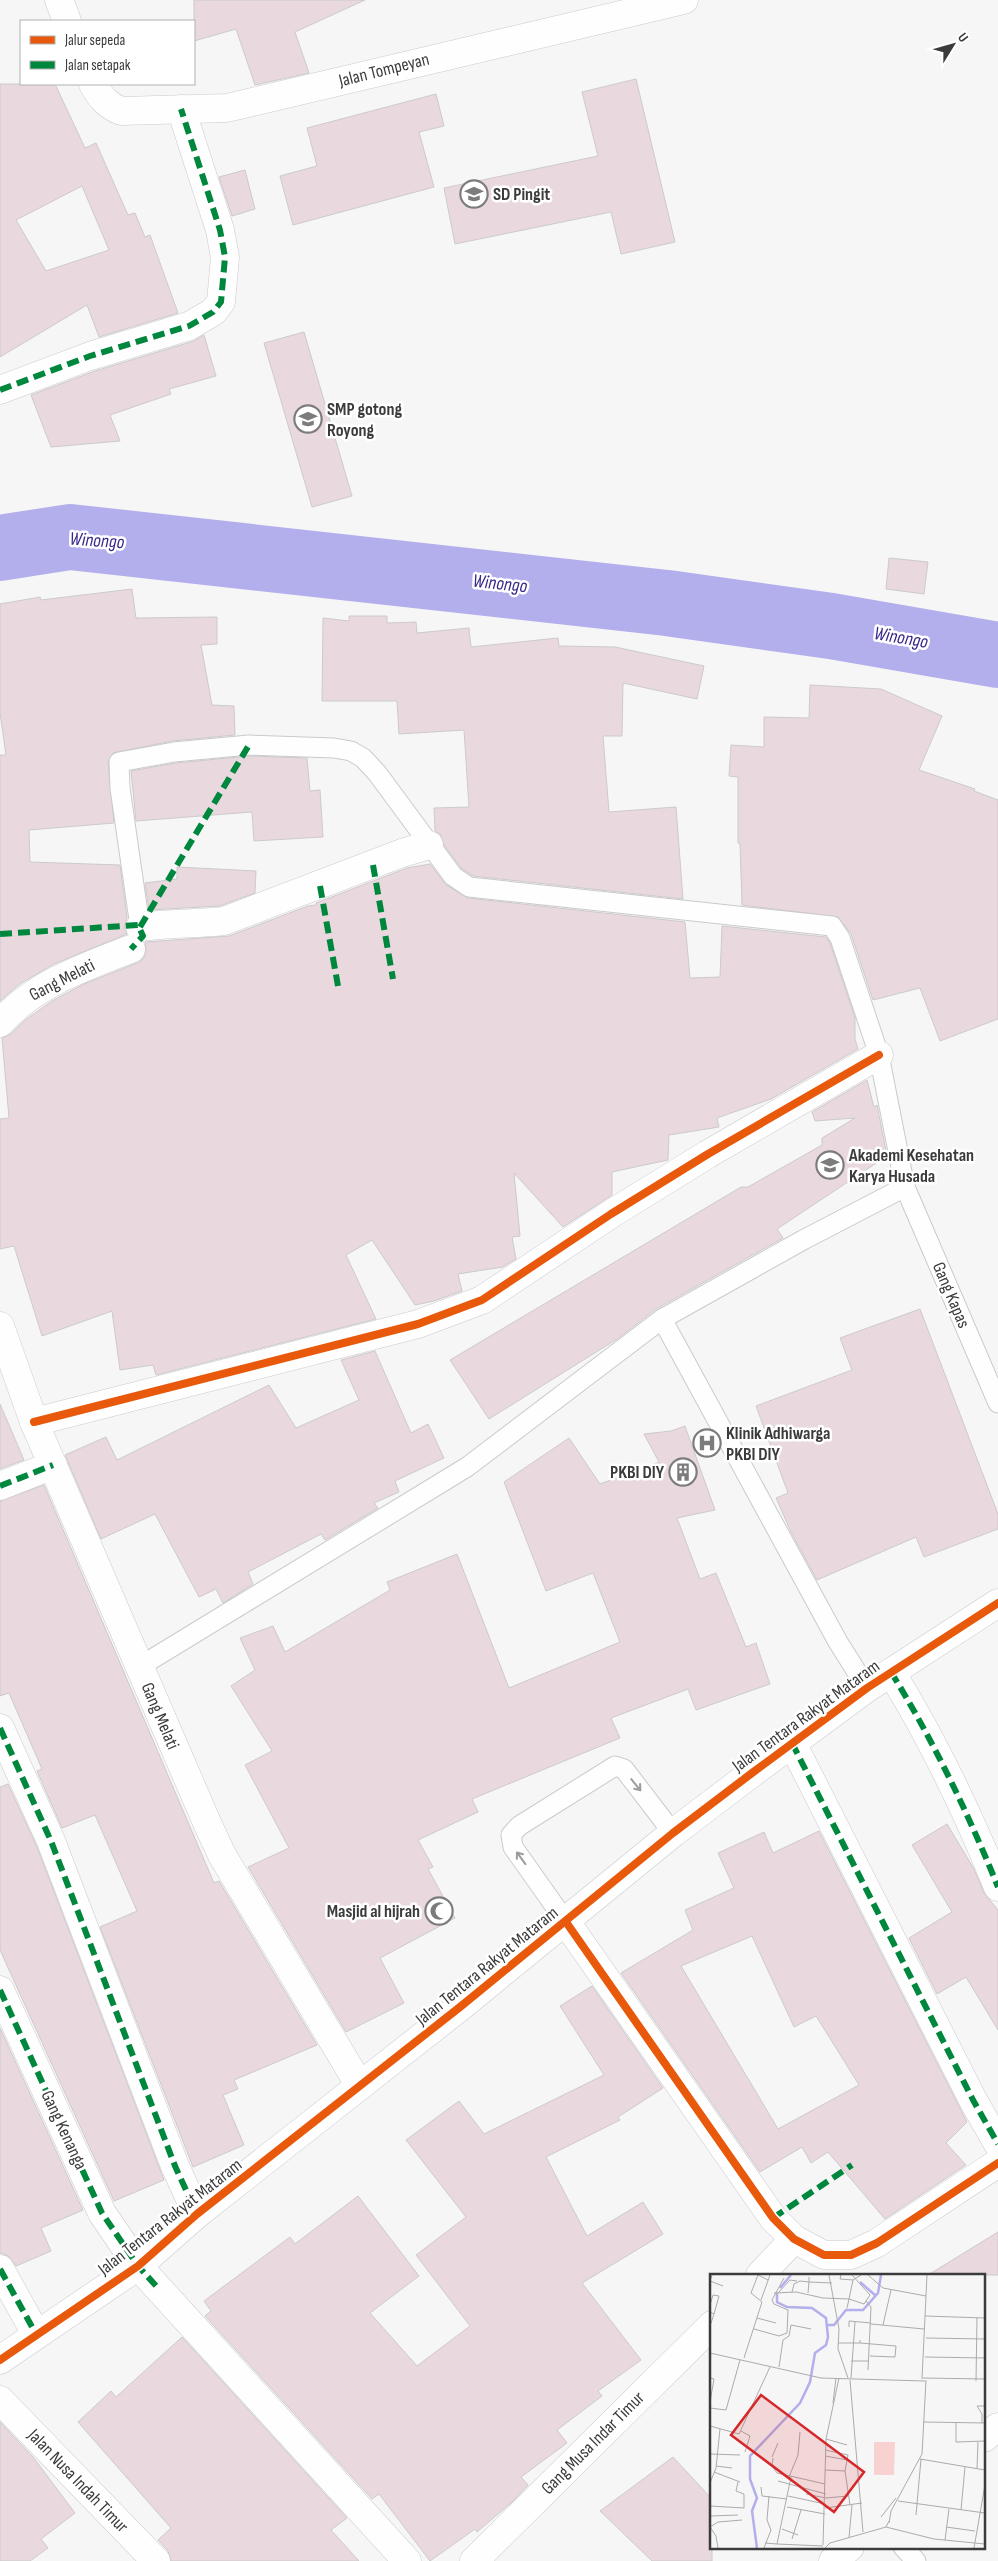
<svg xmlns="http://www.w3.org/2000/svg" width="998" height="2561" font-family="'Sofia Sans Condensed',sans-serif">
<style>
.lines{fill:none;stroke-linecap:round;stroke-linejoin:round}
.river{stroke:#b2afec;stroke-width:66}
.building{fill:#e9d9df;stroke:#cccacb;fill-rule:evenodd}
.service-casing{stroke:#cbcacb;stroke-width:21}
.minor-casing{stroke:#cbcacb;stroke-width:29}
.tertiary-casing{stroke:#cbcacb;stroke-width:29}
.service{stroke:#fefefe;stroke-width:19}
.minor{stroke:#fefefe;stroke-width:28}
.tertiary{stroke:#fefefe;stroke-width:28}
.quiet{stroke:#00873e;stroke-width:6;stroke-dasharray:12 6;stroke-linecap:butt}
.cycleway-casing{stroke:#fff;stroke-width:11}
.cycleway{stroke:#e8590c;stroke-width:8}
.oneway{stroke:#9d9c9d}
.labels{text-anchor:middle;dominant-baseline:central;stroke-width:5;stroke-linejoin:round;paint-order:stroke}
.street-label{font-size:18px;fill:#3c3b3c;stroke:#fff}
.poi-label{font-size:18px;font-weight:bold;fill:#3c3b3c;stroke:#fff;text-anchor:start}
.water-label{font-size:19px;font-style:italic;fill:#39268a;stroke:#fff}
.inset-river{fill:none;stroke:#b2afec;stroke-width:2.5}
.inset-road{fill:none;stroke:#acabac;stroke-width:1}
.view{fill:#d62828;fill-opacity:0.15;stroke:#d62828;stroke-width:2.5}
.inset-edge{fill:none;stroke:#3c3b3c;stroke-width:2.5}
</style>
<rect width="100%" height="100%" fill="#f7f6f7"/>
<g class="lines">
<polyline class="river" points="0,548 70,537 667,603 831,626 998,655"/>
</g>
<g class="building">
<polygon points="194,0 365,0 295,32 309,73 255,85 236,29 194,41"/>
<polygon points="636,79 675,242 621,254 611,212 455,244 444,188 598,156 582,92"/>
<path d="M0,84H55L85,148L96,143L128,215L135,213L145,237L150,235L178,313L99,337L87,305L0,357ZM82,186L109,250L46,271L16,220Z"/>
<polygon points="436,94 444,126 419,132 434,187 293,225 280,176 317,166 307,128"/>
<polygon points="245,170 255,209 232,216 219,177"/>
<polygon points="304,332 352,496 312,507 264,343"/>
<polygon points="204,335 216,376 169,389 171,394 110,415 120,441 51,447 31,395 95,371 194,341"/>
<polygon points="889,558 928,562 924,594 886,589"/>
<polygon points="132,589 136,618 217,617 217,644 201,645 212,705 234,706 235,735 172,741 113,753 108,762 114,823 29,830 30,862 120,865 127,918 124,928 127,934 54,964 20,984 0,1001 0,755 6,755 0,713 0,604 40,597 41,600"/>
<polygon points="349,616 387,616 387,623 416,622 417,633 469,628 471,647 558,638 559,646 615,647 704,666 697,699 623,683 622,736 603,736 609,812 676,807 683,899 473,876 461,868 444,845 440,834 435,831 434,808 469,807 464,730 399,734 397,701 322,701 323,618 349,621"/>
<polygon points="810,685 881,689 942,716 919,770 975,789 974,791 998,800 998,1019 940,1041 920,988 873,1000 851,934 838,917 742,905 740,843 738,843 738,777 729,776 731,745 764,747 764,717 809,718"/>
<polygon points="249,756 307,758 310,791 320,790 323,837 254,841 252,812 136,821 131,771 176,763"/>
<polygon points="430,864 446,885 468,898 685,922 690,978 720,977 722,926 826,937 830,943 855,1018 855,1039 858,1049 771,1099 717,1118 719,1127 669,1135 668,1160 612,1172 612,1195 563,1227 514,1173 520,1236 512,1237 516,1259 503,1267 458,1274 462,1291 434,1301 415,1305 372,1240 346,1255 376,1319 156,1375 153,1365 120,1370 112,1311 42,1336 14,1246 0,1249 0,1119 9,1118 2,1038 11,1034 24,1021 52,1001 84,984 137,963 143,959 146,952 145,942 229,936 308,906 316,905 316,903 407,868"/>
<polygon points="177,867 256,871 255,893 220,906 149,910 145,883 177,879"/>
<polygon points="867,1080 874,1107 877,1105 887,1156 777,1229 783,1238 656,1309 617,1339 489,1419 450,1360 741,1187 748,1187 822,1145 822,1138 855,1118 815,1121 812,1112"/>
<polygon points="920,1309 998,1514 998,1529 924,1557 916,1537 817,1580 791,1532 776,1498 788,1493 756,1406 852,1370 840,1338"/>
<polygon points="375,1351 411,1433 428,1424 444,1458 395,1481 399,1492 374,1503 378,1508 325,1540 321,1534 248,1572 253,1584 223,1603 216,1589 199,1597 155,1514 101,1539 65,1455 106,1437 117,1460 269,1385 296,1428 359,1400 341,1360"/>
<polygon points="0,1404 24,1460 0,1469"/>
<polygon points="685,1426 715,1510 677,1518 700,1579 716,1573 746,1647 756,1643 770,1684 696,1710 688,1689 611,1718 620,1738 472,1799 478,1812 418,1840 433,1867 428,1869 455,1918 380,1958 404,2003 346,2032 248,1867 289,1848 245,1765 272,1751 231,1686 255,1670 240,1638 273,1626 285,1652 390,1590 387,1582 457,1554 509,1688 620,1642 593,1573 546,1591 504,1482 569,1438 600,1484 659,1462 644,1434 671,1431"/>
<polygon points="44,1485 214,1883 219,1881 317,2045 234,2080 238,2089 223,2095 244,2145 193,2167 100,1927 137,1911 95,1815 62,1828 37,1771 42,1769 9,1693 0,1696 0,1501"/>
<polygon points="8,1784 37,1847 164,2180 114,2201 0,1950 0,1787"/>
<polygon points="947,1824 974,1869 984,1893 998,1910 998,2030 966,1977 937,1994 909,1938 952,1912 912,1845"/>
<path d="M819,1831L967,2122L946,2143L966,2165L885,2219L828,2152L811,2163L802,2147L760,2172L621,1973L693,1930L685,1910L734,1888L718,1853L764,1832L773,1853ZM752,1936L794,2027L816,2016L859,2085L778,2129L681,1966Z"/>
<polygon points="592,1986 663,2088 618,2117 620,2120 546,2157 587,2236 643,2202 663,2234 582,2283 641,2360 598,2391 602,2396 557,2430 567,2443 521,2477 528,2485 512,2502 477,2532 475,2529 430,2561 379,2494 372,2499 205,2316 211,2311 204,2301 290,2237 295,2244 358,2196 419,2276 370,2313 417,2366 470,2326 416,2255 466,2217 406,2140 459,2101 484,2134 604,2075 560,2006"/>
<polygon points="0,2028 83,2210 41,2228 51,2251 16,2266 8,2256 0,2253"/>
<polygon points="998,2232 998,2275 928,2275"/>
<polygon points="182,2337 347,2518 331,2530 359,2561 171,2561 168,2551 158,2540 171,2528 78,2422 111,2391 116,2397"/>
<polygon points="0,2422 33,2457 75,2513 41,2539 48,2548 30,2561 0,2561"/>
<polygon points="673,2457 712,2499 712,2561 652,2561 600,2511"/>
</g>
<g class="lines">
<g class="service-casing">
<g id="service">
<polyline points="140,927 120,788 119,762 174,752 249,745 334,748 351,751 363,758 377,773 453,876 469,887 832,926 840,938 879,1055 905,1187 998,1403"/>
<polyline points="662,1319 838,1642 867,1688"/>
<polyline points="139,1667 467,1467 662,1319 803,1240 905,1187"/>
<polyline points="566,1922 513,1847 511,1835 519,1826 615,1766 624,1769 673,1833"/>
<polyline points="903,2547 916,2561"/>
</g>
</g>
<g class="minor-casing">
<g id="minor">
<polyline points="59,0 67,21"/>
<path d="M93,84C100,97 107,105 121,111L227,108L684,0"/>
<polyline points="0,390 90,356 189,326 213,312 221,302 225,257 220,230 181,109"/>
<path d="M140,927C168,923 196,924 224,921L402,853L429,845"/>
<path d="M0,1023C35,984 84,967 131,949"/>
<polyline points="0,1326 34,1422 208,1825 222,1855 360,2086"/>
<polyline points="34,1422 418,1324 482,1300 611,1214 708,1154 879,1055"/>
<polyline points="0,1486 53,1465"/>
<path d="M891,1672C933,1740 968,1813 998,1887"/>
<polyline points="0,1728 51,1841 175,2166 197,2214"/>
<polyline points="792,1743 973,2100 998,2144"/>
<polyline points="566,1922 773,2218 794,2239 824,2255 851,2255 877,2243 998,2163"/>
<polyline points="0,1990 102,2213 138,2266 407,2561"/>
<polyline points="0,2269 36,2334"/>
<polyline points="760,2275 794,2239"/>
<polyline points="0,2400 156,2561"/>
<polyline points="984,2438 998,2427"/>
<polyline points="474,2561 712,2325"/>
<polyline points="833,2561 850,2547"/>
</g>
</g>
<g class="tertiary-casing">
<polyline id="tertiary" points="0,2360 138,2266 197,2214 460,2007 673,1833 752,1773 867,1688 998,1603"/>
</g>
<use href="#service" class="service"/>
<use href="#minor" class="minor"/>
<use href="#tertiary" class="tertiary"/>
<g class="quiet">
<polyline points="0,390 90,356 189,326 213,312 221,302 225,257 220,230 181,109"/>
<polyline points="373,865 393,979"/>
<polyline points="320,886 338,986"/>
<polyline points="140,927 249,745"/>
<polyline points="0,934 138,925 143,936 131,949"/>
<polyline points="0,1486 53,1465"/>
<path d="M891,1672C933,1740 968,1813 998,1887"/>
<polyline points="0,1728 51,1841 175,2166 197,2214"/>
<polyline points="792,1743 973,2100 998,2144"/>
<polyline points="0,1990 102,2213 138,2266 158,2288"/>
<polyline points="773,2218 852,2165"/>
<polyline points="0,2269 36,2334"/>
</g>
<g class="cycleway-casing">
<g id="cycleway">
<polyline points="34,1422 418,1324 482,1300 611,1214 708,1154 879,1055"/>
<polyline points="566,1922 773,2218 794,2239 824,2255 851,2255 877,2243 998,2163"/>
<polyline points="0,2360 138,2266 197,2214 460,2007 673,1833 752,1773 867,1688 998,1603"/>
</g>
</g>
<use href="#cycleway" class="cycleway"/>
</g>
<defs><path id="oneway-shaft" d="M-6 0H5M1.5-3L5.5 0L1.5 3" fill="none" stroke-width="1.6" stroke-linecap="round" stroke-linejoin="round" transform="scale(1.25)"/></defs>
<g class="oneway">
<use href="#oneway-shaft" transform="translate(636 1785) rotate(51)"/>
<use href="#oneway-shaft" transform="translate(521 1858) rotate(-126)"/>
</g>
<defs>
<g id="school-ring" transform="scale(1.4375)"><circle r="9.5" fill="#fff" stroke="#7d7c7d" stroke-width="1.5"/><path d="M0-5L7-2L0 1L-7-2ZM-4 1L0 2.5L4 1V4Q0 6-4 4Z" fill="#7d7c7d"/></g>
<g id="university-ring" transform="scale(1.4375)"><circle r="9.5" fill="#fff" stroke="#7d7c7d" stroke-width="1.5"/><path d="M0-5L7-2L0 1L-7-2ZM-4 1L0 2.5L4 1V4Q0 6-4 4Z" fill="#7d7c7d"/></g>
<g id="hospital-ring" transform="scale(1.4375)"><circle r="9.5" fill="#fff" stroke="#7d7c7d" stroke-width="1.5"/><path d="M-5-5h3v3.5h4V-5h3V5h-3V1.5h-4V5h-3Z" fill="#7d7c7d"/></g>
<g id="building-ring" transform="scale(1.4375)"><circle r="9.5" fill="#fff" stroke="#7d7c7d" stroke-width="1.5"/><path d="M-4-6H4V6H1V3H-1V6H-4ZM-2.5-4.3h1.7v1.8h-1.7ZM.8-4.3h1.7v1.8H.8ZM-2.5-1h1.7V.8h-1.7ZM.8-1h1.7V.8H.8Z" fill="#7d7c7d"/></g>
<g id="mosque-ring" transform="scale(1.4375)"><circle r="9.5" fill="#fff" stroke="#7d7c7d" stroke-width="1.5"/><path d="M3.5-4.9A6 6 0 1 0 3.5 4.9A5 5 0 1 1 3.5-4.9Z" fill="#7d7c7d"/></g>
</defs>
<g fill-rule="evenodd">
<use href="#school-ring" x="474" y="194"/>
<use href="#school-ring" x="308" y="419"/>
<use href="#university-ring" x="830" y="1165"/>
<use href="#hospital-ring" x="707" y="1443"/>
<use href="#building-ring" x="683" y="1472"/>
<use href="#mosque-ring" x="439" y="1911"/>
</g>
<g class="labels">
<g class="street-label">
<text transform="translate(384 70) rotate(-14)">Jalan Tompeyan</text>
<text transform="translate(62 980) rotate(-27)">Gang Melati</text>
<text transform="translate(951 1295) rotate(67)">Gang Kapas</text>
<text transform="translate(160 1716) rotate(67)">Gang Melati</text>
<text transform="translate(806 1716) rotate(-36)">Jalan Tentara Rakyat Mataram</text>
<text transform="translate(487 1966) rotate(-39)">Jalan Tentara Rakyat Mataram</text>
<text transform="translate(64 2130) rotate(65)">Gang Kenanga</text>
<text transform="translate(170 2217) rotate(-38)">Jalan Tentara Rakyat Mataram</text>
<text transform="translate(593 2443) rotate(-45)">Gang Musa Indar Timur</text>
<text transform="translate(78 2481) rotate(46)">Jalan Nusa Indah Timur</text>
</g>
<g class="poi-label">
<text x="493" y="194">SD Pingit</text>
<text x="327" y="409">SMP gotong<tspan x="327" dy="21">Royong</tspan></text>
<text x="849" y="1155">Akademi Kesehatan<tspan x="849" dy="21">Karya Husada</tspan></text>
<text x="726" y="1433">Klinik Adhiwarga<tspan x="726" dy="21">PKBI DIY</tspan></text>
<text x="664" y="1472" text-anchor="end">PKBI DIY</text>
<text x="420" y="1911" text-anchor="end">Masjid al hijrah</text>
</g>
<g class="water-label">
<text transform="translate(97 541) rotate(4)">Winongo</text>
<text transform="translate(500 584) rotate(6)">Winongo</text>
<text transform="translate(901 638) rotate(10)">Winongo</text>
</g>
</g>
<g transform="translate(710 2274)">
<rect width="275" height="275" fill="#f7f6f7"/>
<path d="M164,168H185L184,201H164Z" fill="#f7d2d0"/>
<path class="inset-river" d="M150,8L166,22M70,14L81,1M118,51H124L136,36H153L168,19L171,1M47,274L42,237L47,224L40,205V182L90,129L100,108L105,79L116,71L118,63L116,44L102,34L77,33L67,28V19"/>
<path class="inset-road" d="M2,1L0,7L13,12M119,1L129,55L128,75L138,104M131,1L130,5L143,6M142,1L160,21L156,27L161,33L158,96M158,1L173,14L216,22M99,3V8L122,9M82,18L84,10L90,7L99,8L98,19M64,19L86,18L113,24L139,25L143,6L151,1M68,19L80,6L87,7M51,26L60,1M0,31L3,21L9,22L4,40M137,34L139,25L154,30L156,27M0,38L4,40L0,52M215,42L275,44M47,44L66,49M161,50L214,55M173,51L181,16M139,53V47L161,49M44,55L69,62L77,59L78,36L64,30L62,26L74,4M216,64L275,65M128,69H150V66M150,69L186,72L185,83L160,82M0,79L111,104L215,107M215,83L275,84M34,84L52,28L41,19L48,1L58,6M141,87H159M69,93L73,66L79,62L81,51L101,55M0,104L4,105L0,128M141,104L145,48M213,104L275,105M212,105L217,1M140,106L153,258M266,107L267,44M123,129L126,104M0,134L16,136L30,86M213,148L275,149M246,148V168L275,167M272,149V140L267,132H275M0,152L29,160L60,93M31,157L40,162L35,178M116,165L137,171M115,176L138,181L135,197M0,180L30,181M115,182L138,186M62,183L68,169M63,184L62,192L67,199L115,210M210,185L275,196M6,192L22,194M267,194L268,168M115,196L135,197M135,197L140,231M4,198L30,208M79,203L88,181L90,158M68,207L116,220M0,209L6,194L10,155M51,213L52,222L77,225M96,220L116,224L138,222M78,222L115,230M188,227L275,239M0,232L34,234V220L26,217L28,208M77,233L115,240M115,234L152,229M251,236L255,193M206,241L211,185M1,242L28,241M171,243L186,224M179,249L181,237L212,180L216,106M0,253L8,248L32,246M0,253L6,262L8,274M176,253L224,265L275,270M236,253L265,257M72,255L88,261M139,263L142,231M82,265L91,236M235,266L239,235M55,269L67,270L81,203M67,270L113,272M113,271L116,165L129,104M54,274L61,256L57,246L59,222M115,274L120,269L176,253L179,247M264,274L275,211"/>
<path class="view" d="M51,121L154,198L124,238L21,161Z"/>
<rect width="275" height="275" class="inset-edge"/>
</g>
<rect x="20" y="20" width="175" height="65" fill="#ffffff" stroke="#b1b1b1"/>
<rect x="30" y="36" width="25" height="8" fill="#e8590c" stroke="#b1b1b1"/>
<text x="65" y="45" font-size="15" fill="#3c3b3c">Jalur sepeda</text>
<rect x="30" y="61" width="25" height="8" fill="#00873e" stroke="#b1b1b1"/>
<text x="65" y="70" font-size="15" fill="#3c3b3c">Jalan setapak</text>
<g transform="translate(953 45) rotate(53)" stroke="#ffffff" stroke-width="4" paint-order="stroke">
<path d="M0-4L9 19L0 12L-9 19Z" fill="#3c3b3c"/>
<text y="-8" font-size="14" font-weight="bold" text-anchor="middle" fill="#3c3b3c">U</text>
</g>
</svg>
